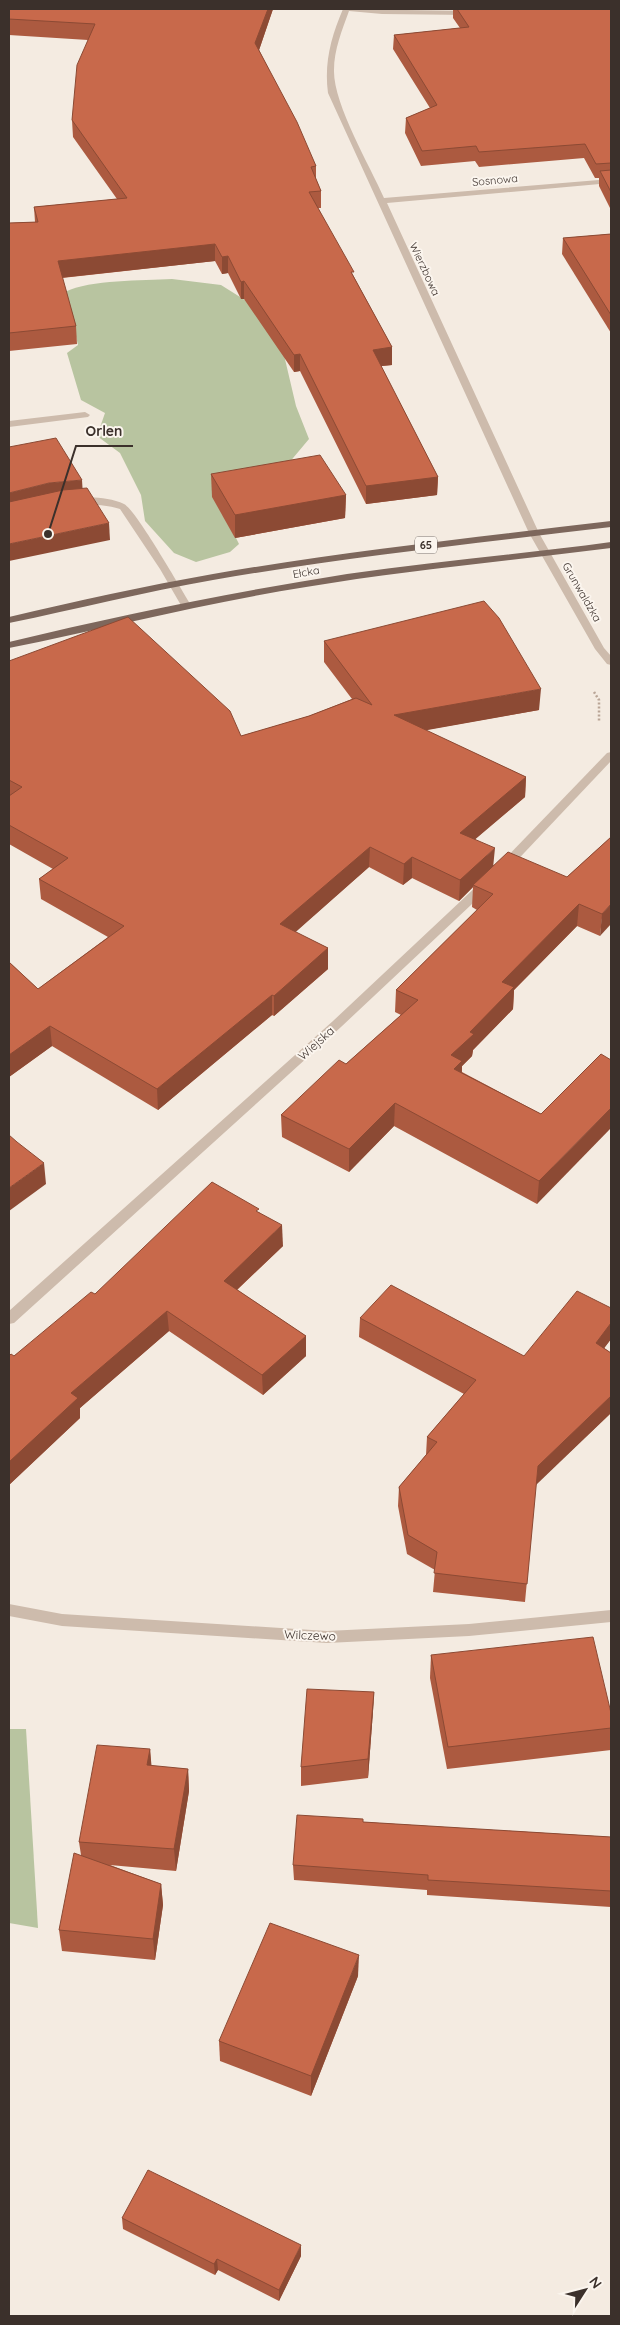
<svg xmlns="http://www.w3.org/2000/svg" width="620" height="2325" font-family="Quicksand,sans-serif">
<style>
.green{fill:#b8c4a0}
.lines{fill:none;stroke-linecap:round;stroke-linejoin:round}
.path{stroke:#b9a596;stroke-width:2.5;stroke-dasharray:2 2;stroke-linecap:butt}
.service{fill:#cdbbac;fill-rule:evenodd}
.minor{fill:#cdbbac;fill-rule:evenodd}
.primary{fill:#7d675c;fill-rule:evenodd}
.wall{fill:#ac5a40}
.shaded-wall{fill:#8c4a34}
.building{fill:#c8694b;stroke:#8c4a34}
.labels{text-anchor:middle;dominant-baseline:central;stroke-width:4;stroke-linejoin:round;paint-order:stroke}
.far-street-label{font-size:11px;fill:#3b302b;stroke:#fbf5ee}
.shield{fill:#fbf5ee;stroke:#756b66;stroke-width:1}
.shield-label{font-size:11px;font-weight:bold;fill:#3b302b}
.street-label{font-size:12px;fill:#3b302b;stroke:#fbf5ee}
.leader{fill:none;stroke:#3b302b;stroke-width:2}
.callout-dot{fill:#3b302b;stroke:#fbf5ee;stroke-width:2}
.callout-label{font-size:14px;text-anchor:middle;font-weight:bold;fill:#3b302b;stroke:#fbf5ee;stroke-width:4;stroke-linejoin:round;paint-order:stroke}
</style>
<rect width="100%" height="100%" fill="#f4ebe1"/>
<g class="green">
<path d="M172,279L221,285L259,309L284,355L296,406L309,439L283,470L222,510L239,544L230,552L196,562L174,553L145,521L141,495L120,453L97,436L105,413L81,400L67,353L78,345L65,292C91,279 142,281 172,279Z"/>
<polygon points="9,1729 26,1729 38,1928 9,1923"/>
</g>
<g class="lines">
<polyline class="path" points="594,692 599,700 599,722"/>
<path class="service" d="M90,497C101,498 114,499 124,504C136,510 181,589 191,605L190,607H182L160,569L120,509C107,504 80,505 73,500L78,497Z"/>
<g class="minor">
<path d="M343,9L470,11L474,13L470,15L382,14L349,11C342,30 334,50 334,70C333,104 370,166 384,198L611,179V183L387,203L539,533L604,648L611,656V665L607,664L595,649L529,533L328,93C324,63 331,37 343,9Z"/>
<polygon points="85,412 90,415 88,417 9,427 9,421"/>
<polygon points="611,752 611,761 508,870 500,870 498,867 500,864 607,753"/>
<polygon points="484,882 490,886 488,889 341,1027 14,1323 9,1324 9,1311 333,1021 480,883"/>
<polygon points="9,1604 62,1614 327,1631 469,1624 611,1610 611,1622 469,1636 327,1643 62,1626 9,1616"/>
</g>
<g class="primary">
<path d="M611,521V527C478,543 345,557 213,580C144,592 77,609 9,623V617C77,601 144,586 213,574C345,551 478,537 611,521Z"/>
<path d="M611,542V548C509,561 407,570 306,587C206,603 108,628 9,648V642C121,615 233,592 347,574C435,561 523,554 611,542Z"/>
</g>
</g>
<g class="wall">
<polygon points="9,9 273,9 259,50 316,166 316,179 321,191 321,208 318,208 354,277 392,347 392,365 381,366 438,477 437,495 366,504 300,371 294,372 244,299 241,299 228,273 222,274 215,261 62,278 76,326 77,344 9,351 9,223 35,222 34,207 117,199 73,137 72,120 88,40 9,35"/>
<polygon points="447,9 611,9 611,210 599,186 599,178 595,178 584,158 479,167 475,161 421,166 405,133 406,118 430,108 393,49 394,35 460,28 453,18 453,9"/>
<polygon points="611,234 611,333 562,254 563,238"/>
<polygon points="211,474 346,495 345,518 235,538 212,497"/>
<polygon points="324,641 539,710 425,730 526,777 525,797 475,839 494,866 567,877 611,837 600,936 577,926 514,990 513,1009 473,1050 472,1056 462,1066 462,1072 541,1114 601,1054 537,1204 394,1126 349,1172 282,1137 281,1115 346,1064 401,1015 395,1012 396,990 477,910 472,907 473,887 459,901 412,878 403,885 369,867 295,932 328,948 328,969 274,1016 272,1015 158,1110 52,1046 9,1077 9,962 38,989 108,937 41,899 39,879 53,869 9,844 9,661 241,736 309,716 352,699 324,662"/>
<polygon points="259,1212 283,1246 237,1290 306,1336 306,1356 263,1395 169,1331 80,1408 80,1418 9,1485 9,1356 14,1356 95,1294"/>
<polygon points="611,1308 611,1339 604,1348 611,1353 611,1413 536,1484 525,1602 433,1592 435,1570 407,1554 398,1506 399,1487 426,1455 427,1437 464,1394 359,1337 360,1318 524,1356"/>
<polygon points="431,1655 611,1713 611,1750 447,1769 430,1678"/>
<polygon points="374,1692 373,1711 368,1778 301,1786 301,1767"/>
<polygon points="150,1749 151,1766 188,1769 189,1791 176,1871 110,1865 161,1884 163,1905 155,1960 62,1951 59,1930 81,1855 79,1842"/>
<polygon points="363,1822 611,1837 611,1907 427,1895 427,1890 294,1880 293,1865"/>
<polygon points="358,1976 311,2096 220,2061 219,2041"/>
<polygon points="122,2218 301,2256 279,2301 218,2270 215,2275 123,2229"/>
</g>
<g class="shaded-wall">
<polygon points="268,9 273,9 256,59 255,43"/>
<polygon points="215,244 215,261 59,278 58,261"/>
<polygon points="228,256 228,273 222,274 222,257"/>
<polygon points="244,281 244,299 241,299 241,282"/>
<polygon points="392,347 392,365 372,367 373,350"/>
<polygon points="300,354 300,371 294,372 294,355"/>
<polygon points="438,477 437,495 366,504 366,486"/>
<polygon points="82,480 83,496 9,510 9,493 49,483"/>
<polygon points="346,495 345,518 235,538 235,515"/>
<polygon points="109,523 110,540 9,561 9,544"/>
<polygon points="541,689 539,710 394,736 394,715"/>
<polygon points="526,777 525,797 459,853 460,833"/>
<polygon points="370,847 369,867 281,945 280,924"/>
<polygon points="495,848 493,868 473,885 473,887 459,901 460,880"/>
<polygon points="412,857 412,878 403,885 404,864"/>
<polygon points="579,904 577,926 514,990 513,1009 473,1050 472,1056 462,1066 461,1084 449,1077 451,1055 470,1032 502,982"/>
<polygon points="611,904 611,924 600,936 602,914"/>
<polygon points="328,948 328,969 274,1016 274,996"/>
<polygon points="272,995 272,1015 158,1110 157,1089"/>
<polygon points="50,1026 52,1046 9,1077 9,1055"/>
<polygon points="395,1103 394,1126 349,1172 349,1149"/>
<polygon points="611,1108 611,1128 537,1204 539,1181"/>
<polygon points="44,1163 46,1184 9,1211 9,1188"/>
<polygon points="282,1225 283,1246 225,1301 224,1281"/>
<polygon points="167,1311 169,1331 80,1408 80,1418 9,1485 9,1462 71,1393"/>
<polygon points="611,1323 611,1339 594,1362 596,1343"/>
<polygon points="306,1336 306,1356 263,1395 262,1375"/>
<polygon points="611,1396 611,1413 536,1485 538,1466"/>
<polygon points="374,1692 373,1711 368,1778 368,1759"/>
<polygon points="150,1749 152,1771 147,1765"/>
<polygon points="188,1769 189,1791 176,1871 174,1849"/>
<polygon points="161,1884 163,1905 155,1960 153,1939"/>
<polygon points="359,1955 358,1976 311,2096 311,2076"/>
<polygon points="301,2245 301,2256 279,2301 279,2290"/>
<polygon points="217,2259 218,2270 215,2275 214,2264"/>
</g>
<g class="building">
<polygon points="9,9 268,9 255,43 297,122 316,166 311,167 321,191 309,192 354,272 351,272 392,347 373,350 438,477 366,486 300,354 294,355 244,281 241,282 228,256 222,257 215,244 58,261 76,326 9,333 9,223 38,222 34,207 127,198 72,120 77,65 95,24 9,19"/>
<polygon points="457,9 611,9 611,163 596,164 585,144 479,152 476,146 422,151 406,118 437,105 394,35 469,27"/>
<polygon points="611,170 611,192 600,171"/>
<polygon points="611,234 611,315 563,238"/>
<polygon points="56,438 82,480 49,483 9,493 9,447"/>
<polygon points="320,455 346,495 235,515 211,474"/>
<polygon points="87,488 109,523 9,544 9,502 63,490"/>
<polygon points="484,601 499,618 541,689 394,715 526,777 460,833 495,848 460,880 412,857 404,864 370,847 280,924 328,948 274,996 272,995 157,1089 50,1026 9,1055 9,962 38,989 124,926 39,879 68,858 9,825 9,796 22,787 9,780 9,661 128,617 230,711 241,736 309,716 356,698 372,705 324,641"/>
<polygon points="611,837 611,904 602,914 579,904 502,982 514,987 470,1032 474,1034 451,1055 462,1061 454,1069 541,1114 601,1054 611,1060 611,1108 539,1181 395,1103 349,1149 281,1115 339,1060 346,1064 418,1000 396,990 493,894 473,885 508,852 567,877"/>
<polygon points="9,1135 17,1142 44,1163 9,1188"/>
<polygon points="212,1182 259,1209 256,1211 282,1225 224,1281 306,1336 262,1375 167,1311 71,1393 78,1398 9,1462 9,1356 11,1354 14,1356 91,1292 95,1294"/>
<polygon points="391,1285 524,1356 577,1291 611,1308 611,1323 596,1343 611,1353 611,1396 538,1466 527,1584 434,1573 437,1552 408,1535 399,1487 437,1442 427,1437 476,1380 360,1318"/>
<polygon points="593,1637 611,1713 611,1728 448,1747 431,1655"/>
<polygon points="307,1689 374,1692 368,1759 301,1767"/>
<polygon points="97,1745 150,1749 147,1765 188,1769 174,1849 79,1842"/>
<polygon points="297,1815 363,1819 363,1822 611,1837 611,1891 428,1880 428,1875 293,1865"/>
<polygon points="74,1853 161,1884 153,1939 59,1930"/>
<polygon points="270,1923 359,1955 311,2076 219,2041"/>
<polygon points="148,2170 301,2245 279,2290 217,2259 214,2264 122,2218"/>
</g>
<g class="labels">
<g class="far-street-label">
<text transform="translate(495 180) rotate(-5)">Sosnowa</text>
<text transform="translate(425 269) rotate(65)">Wierzbowa</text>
<text transform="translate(306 572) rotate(-10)">Ełcka</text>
<text transform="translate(582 592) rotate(60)">Grunwaldzka</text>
</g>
<rect class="shield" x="415" y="536.5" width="22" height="17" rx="4"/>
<g class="shield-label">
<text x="426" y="545">65</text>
</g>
<g class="street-label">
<text transform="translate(316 1043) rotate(-42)">Wiejska</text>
<text transform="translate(310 1635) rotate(2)">Wilczewo</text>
</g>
</g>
<path class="leader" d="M48 534L76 446H133"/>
<circle class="callout-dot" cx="48" cy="534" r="5"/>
<g class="callout-label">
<text x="104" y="436">Orlen</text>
</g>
<rect width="620" height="2325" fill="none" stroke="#3b302b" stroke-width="20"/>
<g transform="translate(585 2290) rotate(54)" stroke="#fbf5ee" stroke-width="4" paint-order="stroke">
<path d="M0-4L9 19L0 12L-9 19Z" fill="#3b302b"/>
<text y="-8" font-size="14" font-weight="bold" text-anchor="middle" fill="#3b302b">N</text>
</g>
</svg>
